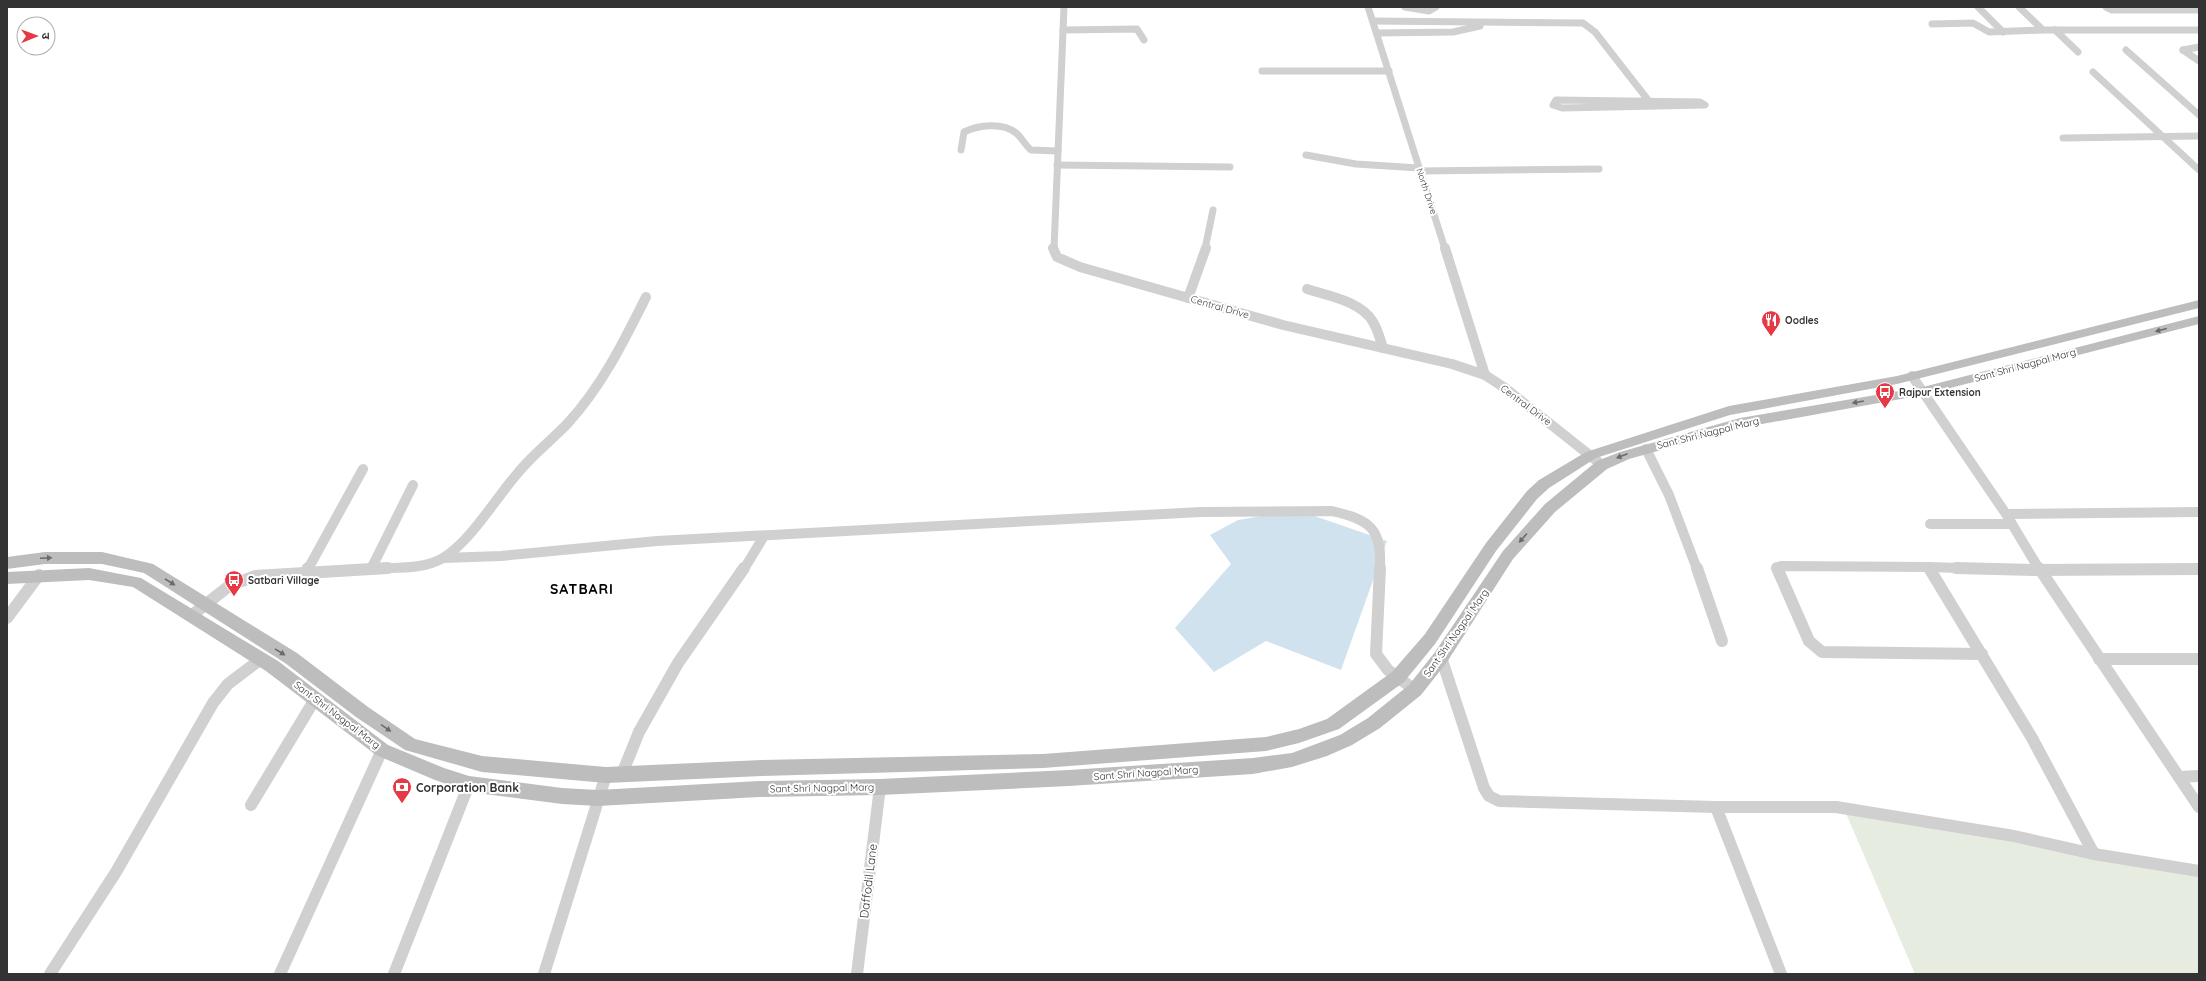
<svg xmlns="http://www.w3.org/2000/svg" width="2206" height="981" font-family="Quicksand,'Noto Sans Devanagari',sans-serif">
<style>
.green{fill:#e6ecdf}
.water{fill:#cfe2ee}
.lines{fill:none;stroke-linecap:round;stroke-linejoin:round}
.minor-far2{stroke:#d0d0d0;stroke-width:7}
.minor-far1{stroke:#d0d0d0;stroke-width:10}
.minor{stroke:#d0d0d0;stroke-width:12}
.secondary{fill:#bdbdbd;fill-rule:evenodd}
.oneway{fill:#6a6a6a}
.labels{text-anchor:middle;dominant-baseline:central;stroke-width:4;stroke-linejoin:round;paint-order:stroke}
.far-street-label{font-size:9px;fill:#333;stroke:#fff}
.street-label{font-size:10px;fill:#333;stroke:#fff}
.poi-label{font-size:10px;font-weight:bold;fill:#333;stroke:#fff;text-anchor:start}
.near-poi-label{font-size:12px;font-weight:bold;fill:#333;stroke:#fff;text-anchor:start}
.near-street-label{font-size:12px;fill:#333;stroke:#fff}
.district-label{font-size:14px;font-weight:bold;letter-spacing:1px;fill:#000;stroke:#fff}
</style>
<rect width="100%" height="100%" fill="#fff"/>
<polygon class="green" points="1845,811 2199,875 2199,974 1915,974"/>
<polygon class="water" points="1297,510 1387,541 1341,670 1266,641 1214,672 1175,628 1231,564 1210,535 1238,520"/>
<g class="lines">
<g class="minor-far2">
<polyline points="1368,7 1445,249"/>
<polyline points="1405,7 1429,11 1436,7"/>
<polyline points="1978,7 2003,32"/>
<polyline points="2019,7 2043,30 2199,30"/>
<polyline points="2106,7 2112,10 2199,10"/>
<polyline points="1373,21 1583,23 1595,32 1648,100"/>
<polyline points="1932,24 1973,23 1989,32 2043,30"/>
<polyline points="1063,30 1137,29 1144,40"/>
<polyline points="2055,30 2078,52"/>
<polyline points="1377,33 1453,32 1480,26"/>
<polyline points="2126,50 2199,115"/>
<polyline points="2183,50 2199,61"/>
<polyline points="2183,50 2199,47"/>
<polyline points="1262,71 1389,71"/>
<polyline points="2093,72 2199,170"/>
<polygon points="1556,100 1700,102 1705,105 1562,108 1553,105"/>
<polyline points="2063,138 2199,136"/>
<path d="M961,150L964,132C978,125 1003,122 1016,133C1022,138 1025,145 1031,150L1058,151"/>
<polyline points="1306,155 1356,164 1419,168"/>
<polyline points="1057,165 1230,167"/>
<polyline points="1420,171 1599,169"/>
<polyline points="1054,249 1064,7"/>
<polyline points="1205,249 1213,210"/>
</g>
<g class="minor-far1">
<polyline points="1053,248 1057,257 1080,267 1283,325 1452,364 1485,375 1505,388 1602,465"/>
<polyline points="1445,248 1485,375"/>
<path d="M1307,289C1328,296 1361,301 1373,322C1378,330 1380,339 1383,348"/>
<polyline points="1188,298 1206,248"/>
<polyline points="1912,376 2006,514 2039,569"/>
<polyline points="1646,449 1669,495 1697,569"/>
<polyline points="2006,514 2199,512"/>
<polyline points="1930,524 2012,524"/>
<path d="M443,558L501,556L657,541L1201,512L1332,511C1370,520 1382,528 1380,569"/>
<polyline points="308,569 363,469"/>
<polyline points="371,569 413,485"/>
<path d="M372,569C394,567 423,570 443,558C470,542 496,498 517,474C532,455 552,440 568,423C602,386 624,341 646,297"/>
<polyline points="744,569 764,536"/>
<polyline points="1777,569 1781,566 1929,567"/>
<polyline points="1930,569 1929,567 1991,569"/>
</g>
<g class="minor">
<polyline points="1380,568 1376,654 1388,670 1415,690"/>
<polyline points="1697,568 1722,641"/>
<polyline points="1777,568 1809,641 1822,652 1982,654"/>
<polyline points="1929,568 2032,738 2094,854"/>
<polyline points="1956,568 2034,570 2199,569"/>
<polyline points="2039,568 2199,807"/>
<polyline points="306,572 308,568"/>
<polyline points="191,616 229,586 255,576 388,568"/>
<polyline points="7,618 39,575"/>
<polyline points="1441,657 1484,788 1489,796 1499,801 1716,807 1836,807 2014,836 2094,854 2199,871"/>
<polyline points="2099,659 2199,659"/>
<polyline points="622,774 639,732 678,663 744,568"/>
<polyline points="2179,777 2199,776"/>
<polyline points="251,805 315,699"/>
<polyline points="1716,807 1781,974"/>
<polyline points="50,974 116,872 213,703 228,684 261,659"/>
<polyline points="280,974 382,750"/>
<polyline points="394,974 469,784"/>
<polyline points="544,974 606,775"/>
<polyline points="857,974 880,787"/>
</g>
<g class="secondary">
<polygon points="2199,300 2199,308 1897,384 1730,415 1596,458 1549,488 1537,499 1496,551 1435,644 1404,682 1339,729 1299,743 1266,751 1043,768 762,776 606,783 482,772 405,750 356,717 285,663 144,573 102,564 45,564 7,569 7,557 45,552 102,552 153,564 297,653 368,707 415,739 482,756 606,767 762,760 1043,754 1266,737 1299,729 1327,719 1392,672 1425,634 1486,543 1527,491 1539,480 1586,452 1729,406 1897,376"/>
<polygon points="2199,316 2199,324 1923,395 1740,428 1629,459 1607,469 1555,512 1513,559 1447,662 1421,695 1380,728 1352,745 1327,756 1292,767 1253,774 1069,786 880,795 759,797 598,806 562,804 469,792 435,780 376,755 266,671 133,587 89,580 7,584 7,572 89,568 141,578 278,661 388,745 444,768 469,776 562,788 598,790 759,781 880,779 1069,770 1253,758 1292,753 1340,735 1368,718 1409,685 1435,652 1503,551 1545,504 1597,461 1620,452 1740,418 1923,387"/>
</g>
</g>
<defs><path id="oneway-solid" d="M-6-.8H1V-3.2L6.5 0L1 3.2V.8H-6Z"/></defs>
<g class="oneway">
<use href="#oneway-solid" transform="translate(2161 330) rotate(165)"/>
<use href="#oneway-solid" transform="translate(1858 402) rotate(170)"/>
<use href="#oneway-solid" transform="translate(1622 456) rotate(159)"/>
<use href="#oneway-solid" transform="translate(1523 538) rotate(131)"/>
<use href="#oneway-solid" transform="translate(46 558) rotate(-3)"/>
<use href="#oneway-solid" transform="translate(170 582) rotate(32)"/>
<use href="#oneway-solid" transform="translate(280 652) rotate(32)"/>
<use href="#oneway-solid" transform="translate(386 728) rotate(34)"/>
</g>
<defs>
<g id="restaurant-pin" transform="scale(1)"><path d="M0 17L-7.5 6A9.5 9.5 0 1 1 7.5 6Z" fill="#e63946" stroke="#fff"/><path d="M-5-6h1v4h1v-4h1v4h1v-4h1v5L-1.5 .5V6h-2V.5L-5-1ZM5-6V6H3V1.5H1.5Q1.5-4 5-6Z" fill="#fff"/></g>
<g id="bus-pin" transform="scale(1)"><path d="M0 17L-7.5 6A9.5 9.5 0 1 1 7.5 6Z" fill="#e63946" stroke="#fff"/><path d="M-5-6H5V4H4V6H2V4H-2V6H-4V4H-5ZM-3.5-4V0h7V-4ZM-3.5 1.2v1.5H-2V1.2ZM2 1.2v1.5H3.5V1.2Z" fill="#fff"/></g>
<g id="bank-pin" transform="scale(1)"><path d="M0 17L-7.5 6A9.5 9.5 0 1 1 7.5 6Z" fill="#e63946" stroke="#fff"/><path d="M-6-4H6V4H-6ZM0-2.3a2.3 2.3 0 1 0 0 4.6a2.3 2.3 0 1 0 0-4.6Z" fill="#fff"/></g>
</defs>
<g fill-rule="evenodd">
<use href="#restaurant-pin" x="1771" y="320"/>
<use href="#bus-pin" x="1885" y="392"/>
<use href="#bus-pin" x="234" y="580"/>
<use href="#bank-pin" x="402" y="787"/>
</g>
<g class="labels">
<g class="far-street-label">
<text transform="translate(1427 191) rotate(72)">North Drive</text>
</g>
<g class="street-label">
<text transform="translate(1220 307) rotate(16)">Central Drive</text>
<text transform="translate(2025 365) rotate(-15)">Sant Shri Nagpal Marg</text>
<text transform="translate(1526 405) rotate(37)">Central Drive</text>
<text transform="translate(1708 433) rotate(-14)">Sant Shri Nagpal Marg</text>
<text transform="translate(1456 633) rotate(-55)">Sant Shri Nagpal Marg</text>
<text transform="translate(337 715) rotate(37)">Sant Shri Nagpal Marg</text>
<text transform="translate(1146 773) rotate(-4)">Sant Shri Nagpal Marg</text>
<text transform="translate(822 788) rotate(-1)">Sant Shri Nagpal Marg</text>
</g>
<g class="poi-label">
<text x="1785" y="320">Oodles</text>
<text x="1899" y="392">Rajpur Extension</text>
<text x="248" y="580">Satbari Village</text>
</g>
<g class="near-poi-label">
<text x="416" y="787">Corporation Bank</text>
</g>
<g class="near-street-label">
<text transform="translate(868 881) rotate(-83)">Daffodil Lane</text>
</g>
<g class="district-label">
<text x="582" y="589">SATBARI</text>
</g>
</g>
<rect width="2206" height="981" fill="none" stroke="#333333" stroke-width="16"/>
<g transform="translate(36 36) rotate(89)"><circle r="19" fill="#ffffff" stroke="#adadad"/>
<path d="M0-3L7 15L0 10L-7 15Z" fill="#e63946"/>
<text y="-6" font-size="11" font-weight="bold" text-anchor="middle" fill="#333333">उ</text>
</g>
</svg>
